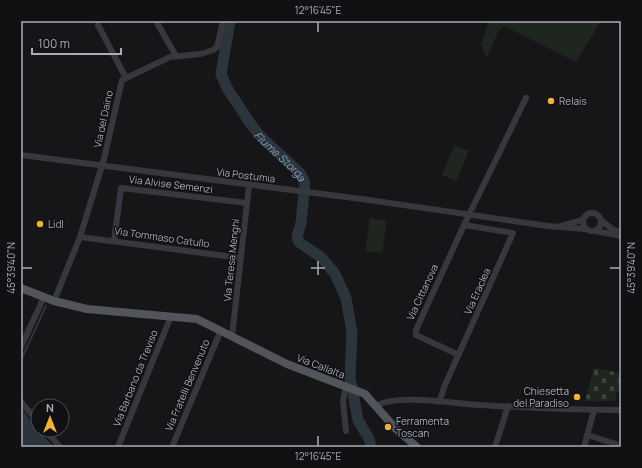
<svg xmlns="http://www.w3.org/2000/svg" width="642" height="468" font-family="Manrope,sans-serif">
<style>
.grass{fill:#1e261f}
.cemetery{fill:url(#cemetery-stones)}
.water{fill:#2c353c}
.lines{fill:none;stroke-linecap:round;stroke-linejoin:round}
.stream{stroke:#2c353c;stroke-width:2}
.river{stroke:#2c353c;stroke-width:11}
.minor{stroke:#37383d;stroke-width:6}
.major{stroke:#53555c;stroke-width:8}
.ticks{fill:none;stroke:#a8adb8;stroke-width:1.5}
.poi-dot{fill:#f2b134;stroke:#111113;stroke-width:1.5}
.labels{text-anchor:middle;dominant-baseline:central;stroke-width:3;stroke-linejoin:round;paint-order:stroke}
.poi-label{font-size:10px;fill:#a8adb8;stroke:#111113;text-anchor:start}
.street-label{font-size:10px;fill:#a8adb8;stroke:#111113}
.water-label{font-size:11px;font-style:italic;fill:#7f9bb3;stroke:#111113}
.neatline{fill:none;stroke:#a8adb8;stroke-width:1.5}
.ticks-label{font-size:10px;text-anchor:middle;fill:#a8adb8}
</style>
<defs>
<pattern id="cemetery-stones" width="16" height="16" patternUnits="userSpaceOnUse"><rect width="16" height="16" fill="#1e261f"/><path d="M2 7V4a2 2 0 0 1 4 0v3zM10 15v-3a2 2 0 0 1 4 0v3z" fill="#3c433d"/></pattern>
</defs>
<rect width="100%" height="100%" fill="#161618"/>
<g class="grass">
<polygon points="489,21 601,21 576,62 504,26 498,32 487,57 481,45"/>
<polygon points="454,145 469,151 456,181 442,175"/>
<polygon points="370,218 387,221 382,253 365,251"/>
</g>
<polygon class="cemetery" points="594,368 620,373 621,392 617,392 615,401 585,401"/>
<polygon class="water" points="21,408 38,430 54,447 23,447 21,445"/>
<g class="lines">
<polyline class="stream" points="21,360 46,306"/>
<path class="river" id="s1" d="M230,21L221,74L227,88L250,123L260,136L300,173L305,183L301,223L297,237L299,242L322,258L335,274L346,298L352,332L350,377L358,420L369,439L371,447"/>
<g class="minor">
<polyline points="156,21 176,56"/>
<polyline points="98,25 126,78"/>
<polyline points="21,155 369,200 548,226 585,229"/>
<circle cx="592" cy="222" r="9"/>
<polyline points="601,220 612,229 621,233"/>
<polyline points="561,226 582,220"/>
<polyline points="596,231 621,236"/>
<polyline points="80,237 241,258"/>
<polyline points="114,241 121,188 247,203"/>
<polyline points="54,301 80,237 104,159 122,80 170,57 201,54 213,50 217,47 223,21"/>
<polyline points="232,336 249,186"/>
<polyline points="21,347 44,297"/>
<polyline points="459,355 416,335 416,330 464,225 526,98"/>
<polyline points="21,402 38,422"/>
<polyline points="439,402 445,385 513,233 464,225"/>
<path d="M376,406C397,393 455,404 481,405C528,408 574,410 621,410"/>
<polyline points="45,430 60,447"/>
<polyline points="346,431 343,401 346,386"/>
<polyline points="587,435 616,444"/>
<polyline points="118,447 171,316"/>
<polyline points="172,447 221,330"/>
<polyline points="495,447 508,406"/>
<polyline points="584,447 594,410"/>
</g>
<polyline class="major" points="21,288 54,301 87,309 197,319 287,364 365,394 396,429 417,447"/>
</g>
<path class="ticks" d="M318,22V32M318,261V275M22,268H32M311,268H325M610,268H620M318,436V446"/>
<g class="poi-dot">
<circle cx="551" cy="101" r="4"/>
<circle cx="40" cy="224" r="4"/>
<circle cx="577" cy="397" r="4"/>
<circle cx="388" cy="427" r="4"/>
</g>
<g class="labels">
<g class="poi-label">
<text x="559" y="101">Relais</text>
<text x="48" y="224">Lidl</text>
<text x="569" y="391" text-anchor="end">Chiesetta<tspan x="569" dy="12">del Paradiso</tspan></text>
<text x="396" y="421">Ferramenta<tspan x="396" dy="12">Toscan</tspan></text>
</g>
<g class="street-label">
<text transform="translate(103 119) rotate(-78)">Via del Daino</text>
<text transform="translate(246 175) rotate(7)">Via Postumia</text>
<text transform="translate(171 184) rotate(7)">Via Alvise Semenzi</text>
<text transform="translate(162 237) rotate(8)">Via Tommaso Catullo</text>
<text transform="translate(231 260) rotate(-84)">Via Teresa Menghi</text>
<text transform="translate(477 291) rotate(-66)">Via Eraclea</text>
<text transform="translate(422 292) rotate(-65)">Via Cittanova</text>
<text transform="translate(321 366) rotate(21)">Via Callalta</text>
<text transform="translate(135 378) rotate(-68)">Via Barbano da Treviso</text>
<text transform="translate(187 385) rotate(-67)">Via Fratelli Benvenuto</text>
</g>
<g class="water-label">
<text stroke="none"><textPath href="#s1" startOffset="156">Fiume Storga</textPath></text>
</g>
</g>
<rect width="642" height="468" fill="none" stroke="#111113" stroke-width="44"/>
<g transform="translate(50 418)"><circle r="19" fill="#111113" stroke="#4d4f55"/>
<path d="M0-3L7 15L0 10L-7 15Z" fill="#f2b134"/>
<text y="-6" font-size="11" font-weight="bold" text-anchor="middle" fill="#a8adb8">N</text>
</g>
<path d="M32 48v6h89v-6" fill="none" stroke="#a8adb8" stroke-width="2"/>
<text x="38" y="48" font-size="12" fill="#a8adb8" stroke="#111113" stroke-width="3" paint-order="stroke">100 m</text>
<rect x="22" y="22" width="598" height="424" class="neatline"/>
<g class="ticks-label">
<text x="318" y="14">12°16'45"E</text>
<text transform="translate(11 268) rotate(-90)" y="4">45°39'40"N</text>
<text transform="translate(631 268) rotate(-90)" y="4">45°39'40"N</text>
<text x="318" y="460">12°16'45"E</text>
</g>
</svg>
